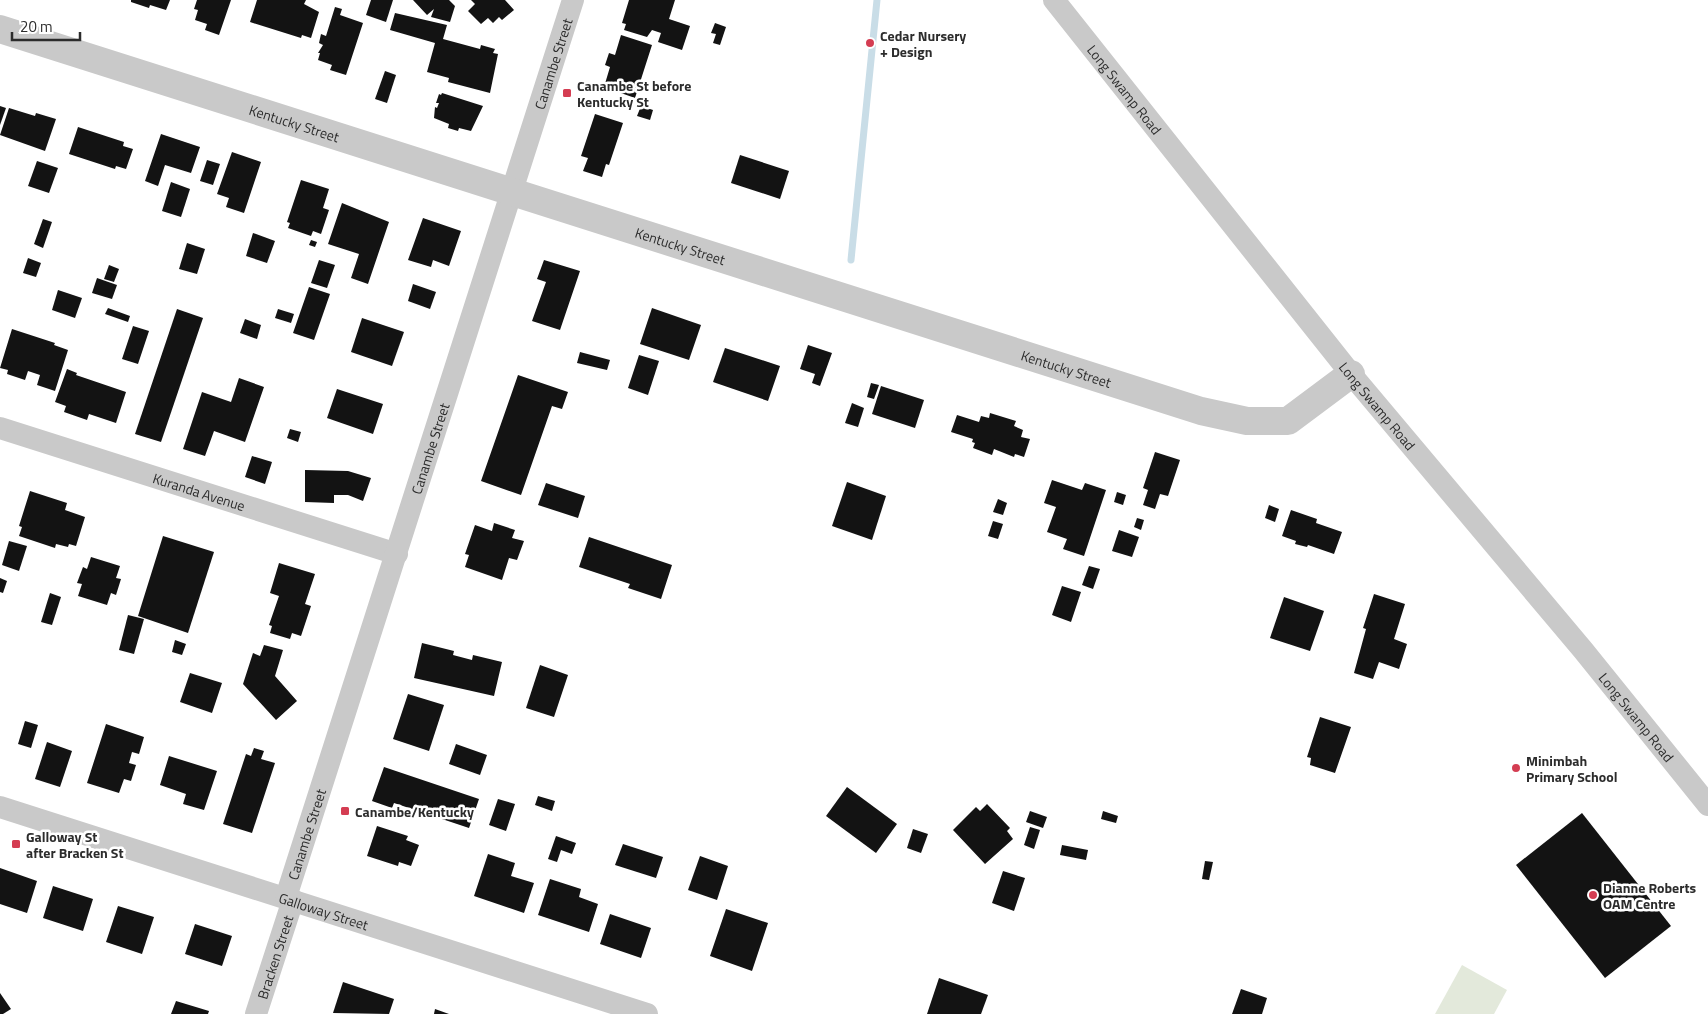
<svg xmlns="http://www.w3.org/2000/svg" width="1708" height="1014" font-family="'Titillium Web',sans-serif">
<style>
.green{fill:#e3e9db}
.lines{fill:none;stroke-linecap:round;stroke-linejoin:round}
.stream{stroke:#c9dde7;stroke-width:7}
.building{fill:#131313}
.minor{stroke:#c9c9c9;stroke-width:22}
.tertiary{stroke:#c9c9c9;stroke-width:28}
.poi-dot{fill:#d43d52;stroke:#fff;stroke-width:2}
.labels{text-anchor:middle;dominant-baseline:central;stroke-width:5;stroke-linejoin:round;paint-order:stroke}
.poi-label{font-size:14px;font-weight:bold;fill:#2c2c2c;stroke:#fff;text-anchor:start}
.street-label{font-size:14px;fill:#2c2c2c;stroke:#fff}
</style>
<rect width="100%" height="100%" fill="#fff"/>
<polygon class="green" points="1462,965 1507,990 1494,1014 1435,1014"/>
<g class="lines">
<polyline class="stream" points="851,260 877,0"/>
</g>
<g class="building">
<polygon points="131,0 170,0 166,10 150,5 149,8 131,2"/>
<polygon points="197,0 231,0 219,35 205,30 207,24 195,20 198,10 194,9"/>
<polygon points="257,0 306,0 304,4 319,12 311,38 302,35 301,38 250,22"/>
<polygon points="371,0 393,0 386,22 366,15"/>
<polygon points="413,0 449,0 455,6 450,22 431,17 434,9 427,15"/>
<polygon points="471,0 505,0 514,10 502,20 499,17 493,23 488,18 481,24 468,11 475,4"/>
<polygon points="629,0 675,0 669,19 690,26 682,50 658,42 661,33 652,30 647,37 624,30 626,24 622,23"/>
<polygon points="335,7 342,9 340,15 363,23 346,75 330,70 332,65 318,60 320,53 318,53 323,45 319,43 321,34 326,36"/>
<polygon points="395,13 447,25 443,39 480,49 481,45 495,49 493,53 498,54 490,93 448,82 449,78 427,72 435,43 390,30"/>
<polygon points="715,23 726,27 720,45 713,43 716,34 711,33"/>
<polygon points="621,35 652,45 635,98 604,87 610,67 605,65 609,53 615,55"/>
<polygon points="385,71 396,75 387,103 375,99"/>
<polygon points="442,93 483,106 471,131 459,128 458,131 448,128 449,124 434,118 435,107 437,108 439,103 436,103 439,94 441,95"/>
<polygon points="0,106 6,108 0,125"/>
<polygon points="641,106 653,110 650,120 637,116"/>
<polygon points="9,108 35,116 36,113 56,119 45,151 0,135"/>
<polygon points="595,114 623,123 609,165 606,164 602,177 583,171 588,158 581,156"/>
<polygon points="78,127 124,142 123,146 133,149 126,169 116,166 115,169 69,154"/>
<polygon points="161,134 200,147 191,173 165,165 158,186 145,181"/>
<polygon points="232,152 261,162 244,213 226,207 229,198 217,194"/>
<polygon points="740,155 789,171 780,199 731,183"/>
<polygon points="207,160 220,164 213,185 200,181"/>
<polygon points="37,161 58,168 49,193 28,186"/>
<polygon points="301,180 329,189 323,208 329,210 321,234 313,231 311,236 288,228 290,223 287,222"/>
<polygon points="171,182 190,189 181,217 162,211"/>
<polygon points="342,203 389,222 368,284 351,278 359,254 328,244"/>
<polygon points="423,218 461,231 449,266 433,260 431,267 408,260"/>
<polygon points="43,219 52,222 43,248 34,244"/>
<polygon points="253,233 275,241 267,263 246,256"/>
<polygon points="311,240 317,242 315,247 309,245"/>
<polygon points="187,243 205,249 197,274 179,269"/>
<polygon points="28,258 41,263 36,277 23,273"/>
<polygon points="319,260 335,265 327,288 311,283"/>
<polygon points="544,260 580,271 560,330 532,321 546,282 537,279"/>
<polygon points="109,265 119,269 114,282 104,279"/>
<polygon points="97,278 117,285 112,299 92,293"/>
<polygon points="413,284 436,292 430,309 408,301"/>
<polygon points="309,287 330,294 314,340 293,333"/>
<polygon points="58,290 82,298 75,318 52,310"/>
<polygon points="108,308 130,316 128,322 105,314"/>
<polygon points="652,308 701,325 689,360 640,344"/>
<polygon points="177,309 203,318 161,442 135,434"/>
<polygon points="278,309 294,314 291,323 275,318"/>
<polygon points="362,318 404,332 392,366 351,352"/>
<polygon points="245,319 261,325 257,339 240,333"/>
<polygon points="133,326 149,331 138,364 122,359"/>
<polygon points="12,329 55,343 54,345 68,350 55,391 37,385 40,375 28,371 25,380 7,374 8,370 0,368"/>
<polygon points="808,345 832,353 820,386 812,383 815,374 800,369"/>
<polygon points="725,348 780,366 768,401 713,382"/>
<polygon points="580,352 610,360 607,370 577,363"/>
<polygon points="639,355 659,361 648,395 628,388"/>
<polygon points="67,369 77,373 76,375 126,392 116,423 89,414 87,420 64,412 66,406 55,402"/>
<polygon points="518,375 568,392 562,409 552,406 521,495 481,481"/>
<polygon points="239,378 264,387 245,442 214,431 205,456 183,449 202,392 231,402"/>
<polygon points="871,383 879,385 874,399 867,397"/>
<polygon points="881,386 924,400 915,428 872,414"/>
<polygon points="337,389 383,404 373,434 327,418"/>
<polygon points="852,403 864,408 858,427 845,423"/>
<polygon points="990,413 1016,421 1014,426 1023,430 1021,437 1030,439 1024,457 1015,454 1014,457 994,449 992,455 973,448 975,443 972,442 973,439 951,432 957,415 979,422 981,416 989,418"/>
<polygon points="290,429 301,432 298,442 287,438"/>
<polygon points="1155,452 1180,460 1168,496 1160,494 1155,509 1143,505 1148,490 1143,488"/>
<polygon points="252,456 272,462 265,484 245,477"/>
<polygon points="305,470 348,471 371,478 363,501 348,495 334,495 334,503 305,502"/>
<polygon points="1052,480 1082,490 1085,483 1106,490 1084,556 1063,549 1067,539 1047,532 1056,507 1044,503"/>
<polygon points="847,482 886,496 872,540 832,526"/>
<polygon points="546,483 585,496 578,518 538,505"/>
<polygon points="30,491 67,503 65,510 85,517 76,546 69,544 68,547 56,544 55,548 19,536 22,527 19,526"/>
<polygon points="1117,492 1126,495 1123,505 1114,502"/>
<polygon points="998,499 1007,503 1003,515 993,512"/>
<polygon points="1269,505 1279,509 1275,522 1265,518"/>
<polygon points="1291,510 1317,519 1316,523 1342,532 1334,554 1308,545 1307,547 1295,544 1296,541 1282,536"/>
<polygon points="1137,518 1144,520 1141,530 1134,527"/>
<polygon points="993,521 1003,524 998,539 988,536"/>
<polygon points="494,523 515,530 512,538 524,541 517,560 509,558 502,580 465,567 469,555 465,554 475,525 492,531"/>
<polygon points="1119,530 1139,537 1132,557 1112,551"/>
<polygon points="163,536 214,552 188,633 138,616"/>
<polygon points="589,537 672,565 661,599 628,588 630,584 579,567"/>
<polygon points="9,541 27,546 19,571 2,565"/>
<polygon points="91,557 120,566 116,578 121,579 116,595 111,593 107,605 78,596 82,584 77,583 83,567 87,569"/>
<polygon points="279,563 315,574 305,604 311,606 301,636 292,633 290,639 270,633 272,626 269,625 279,596 270,593"/>
<polygon points="1089,566 1100,569 1093,589 1082,585"/>
<polygon points="0,578 7,581 3,593 0,592"/>
<polygon points="1062,586 1081,592 1071,622 1052,615"/>
<polygon points="50,593 61,597 52,625 41,622"/>
<polygon points="1374,594 1405,604 1394,639 1407,644 1399,669 1379,662 1373,679 1354,673 1366,629 1363,628"/>
<polygon points="1284,597 1324,611 1310,651 1270,638"/>
<polygon points="128,615 144,619 134,654 119,650"/>
<polygon points="175,640 186,644 182,655 172,652"/>
<polygon points="422,643 454,651 453,655 472,660 473,655 502,662 494,696 414,678"/>
<polygon points="264,645 283,650 275,676 297,701 276,720 243,684 253,653 260,656"/>
<polygon points="540,665 568,675 554,717 526,708"/>
<polygon points="190,673 222,683 212,713 180,702"/>
<polygon points="408,694 444,705 429,751 393,739"/>
<polygon points="1320,717 1351,727 1335,773 1310,765 1311,758 1307,757"/>
<polygon points="25,721 38,725 31,748 18,744"/>
<polygon points="106,724 144,737 139,754 132,752 129,763 136,765 131,781 124,779 119,793 87,783"/>
<polygon points="47,742 72,751 60,787 35,779"/>
<polygon points="456,744 487,755 480,775 449,764"/>
<polygon points="254,748 264,751 261,759 275,763 252,833 223,824 246,754 251,756"/>
<polygon points="169,756 217,771 204,810 183,804 186,794 160,785"/>
<polygon points="384,767 479,799 469,828 394,803 392,808 372,801"/>
<polygon points="847,787 897,824 876,853 826,816"/>
<polygon points="538,796 555,801 552,811 535,805"/>
<polygon points="498,799 515,804 506,831 489,825"/>
<polygon points="987,804 1010,828 1007,831 1013,839 985,864 953,830 976,807 980,811"/>
<polygon points="1030,811 1047,817 1043,828 1026,822"/>
<polygon points="1103,811 1118,816 1116,823 1101,819"/>
<polygon points="1582,813 1671,926 1605,978 1516,865"/>
<polygon points="377,826 408,836 406,840 419,845 411,866 399,862 398,866 367,856"/>
<polygon points="1030,827 1040,830 1034,849 1024,845"/>
<polygon points="913,829 928,834 921,853 907,848"/>
<polygon points="556,836 576,843 572,854 561,850 557,862 548,859"/>
<polygon points="623,844 663,857 656,878 615,865"/>
<polygon points="1062,845 1088,850 1086,860 1060,855"/>
<polygon points="488,854 515,863 511,876 534,883 524,913 474,896"/>
<polygon points="700,856 728,866 717,900 688,890"/>
<polygon points="1205,861 1213,862 1209,880 1202,879"/>
<polygon points="0,868 37,881 27,913 0,904"/>
<polygon points="1003,871 1025,878 1014,911 992,903"/>
<polygon points="550,879 581,889 579,897 598,904 589,932 538,915"/>
<polygon points="53,886 93,899 83,931 43,918"/>
<polygon points="118,906 154,917 142,954 106,942"/>
<polygon points="726,909 768,923 752,971 710,956"/>
<polygon points="610,914 651,928 641,958 600,944"/>
<polygon points="195,924 232,936 222,966 185,954"/>
<polygon points="939,978 988,995 981,1014 927,1014"/>
<polygon points="343,982 394,999 389,1014 333,1013"/>
<polygon points="1241,989 1267,998 1262,1014 1232,1014"/>
<polygon points="0,993 11,1009 3,1014 0,1014"/>
<polygon points="176,1001 209,1011 208,1014 171,1014"/>
<polygon points="435,1009 449,1014 434,1014"/>
</g>
<g class="lines">
<g class="minor">
<path id="s1" d="M1054,0L1351,374L1583,650L1708,805"/>
<path id="s2" d="M0,428L397,554"/>
<path id="s3" d="M0,807L647,1014"/>
<path id="s4" d="M286,897L573,0"/>
<path id="s5" d="M256,1014L293,900"/>
</g>
<path class="tertiary" id="s6" d="M0,29L1201,411L1247,421H1288L1351,374"/>
</g>
<g class="poi-dot">
<circle cx="870" cy="43" r="5"/>
<rect x="562" y="88" width="10" height="10" rx="2.5"/>
<circle cx="1516" cy="768" r="5"/>
<rect x="340" y="806" width="10" height="10" rx="2.5"/>
<rect x="11" y="839" width="10" height="10" rx="2.5"/>
<circle cx="1593" cy="895" r="5"/>
</g>
<g class="labels">
<g class="poi-label">
<text x="880" y="35">Cedar Nursery<tspan x="880" dy="16">+ Design</tspan></text>
<text x="577" y="85">Canambe St before<tspan x="577" dy="16">Kentucky St</tspan></text>
<text x="1526" y="760">Minimbah<tspan x="1526" dy="16">Primary School</tspan></text>
<text x="355" y="811">Canambe/Kentucky</text>
<text x="26" y="836">Galloway St<tspan x="26" dy="16">after Bracken St</tspan></text>
<text x="1603" y="887">Dianne Roberts<tspan x="1603" dy="16">OAM Centre</tspan></text>
</g>
<g class="street-label">
<text stroke="none"><textPath href="#s4" startOffset="875">Canambe Street</textPath></text>
<text stroke="none"><textPath href="#s1" startOffset="114">Long Swamp Road</textPath></text>
<text stroke="none"><textPath href="#s6" startOffset="309">Kentucky Street</textPath></text>
<text stroke="none"><textPath href="#s6" startOffset="714">Kentucky Street</textPath></text>
<text stroke="none"><textPath href="#s6" startOffset="1119">Kentucky Street</textPath></text>
<text stroke="none"><textPath href="#s1" startOffset="519">Long Swamp Road</textPath></text>
<text stroke="none"><textPath href="#s4" startOffset="471">Canambe Street</textPath></text>
<text stroke="none"><textPath href="#s2" startOffset="209">Kuranda Avenue</textPath></text>
<text stroke="none"><textPath href="#s1" startOffset="924">Long Swamp Road</textPath></text>
<text stroke="none"><textPath href="#s4" startOffset="66">Canambe Street</textPath></text>
<text stroke="none"><textPath href="#s3" startOffset="340">Galloway Street</textPath></text>
<text stroke="none"><textPath href="#s5" startOffset="60">Bracken Street</textPath></text>
</g>
</g>
<path d="M12 32v8h68v-8" fill="none" stroke="#2c2c2c" stroke-width="2.5"/>
<text x="20" y="32" font-size="15" fill="#2c2c2c" stroke="#ffffff" stroke-width="4" paint-order="stroke">20 m</text>
</svg>
